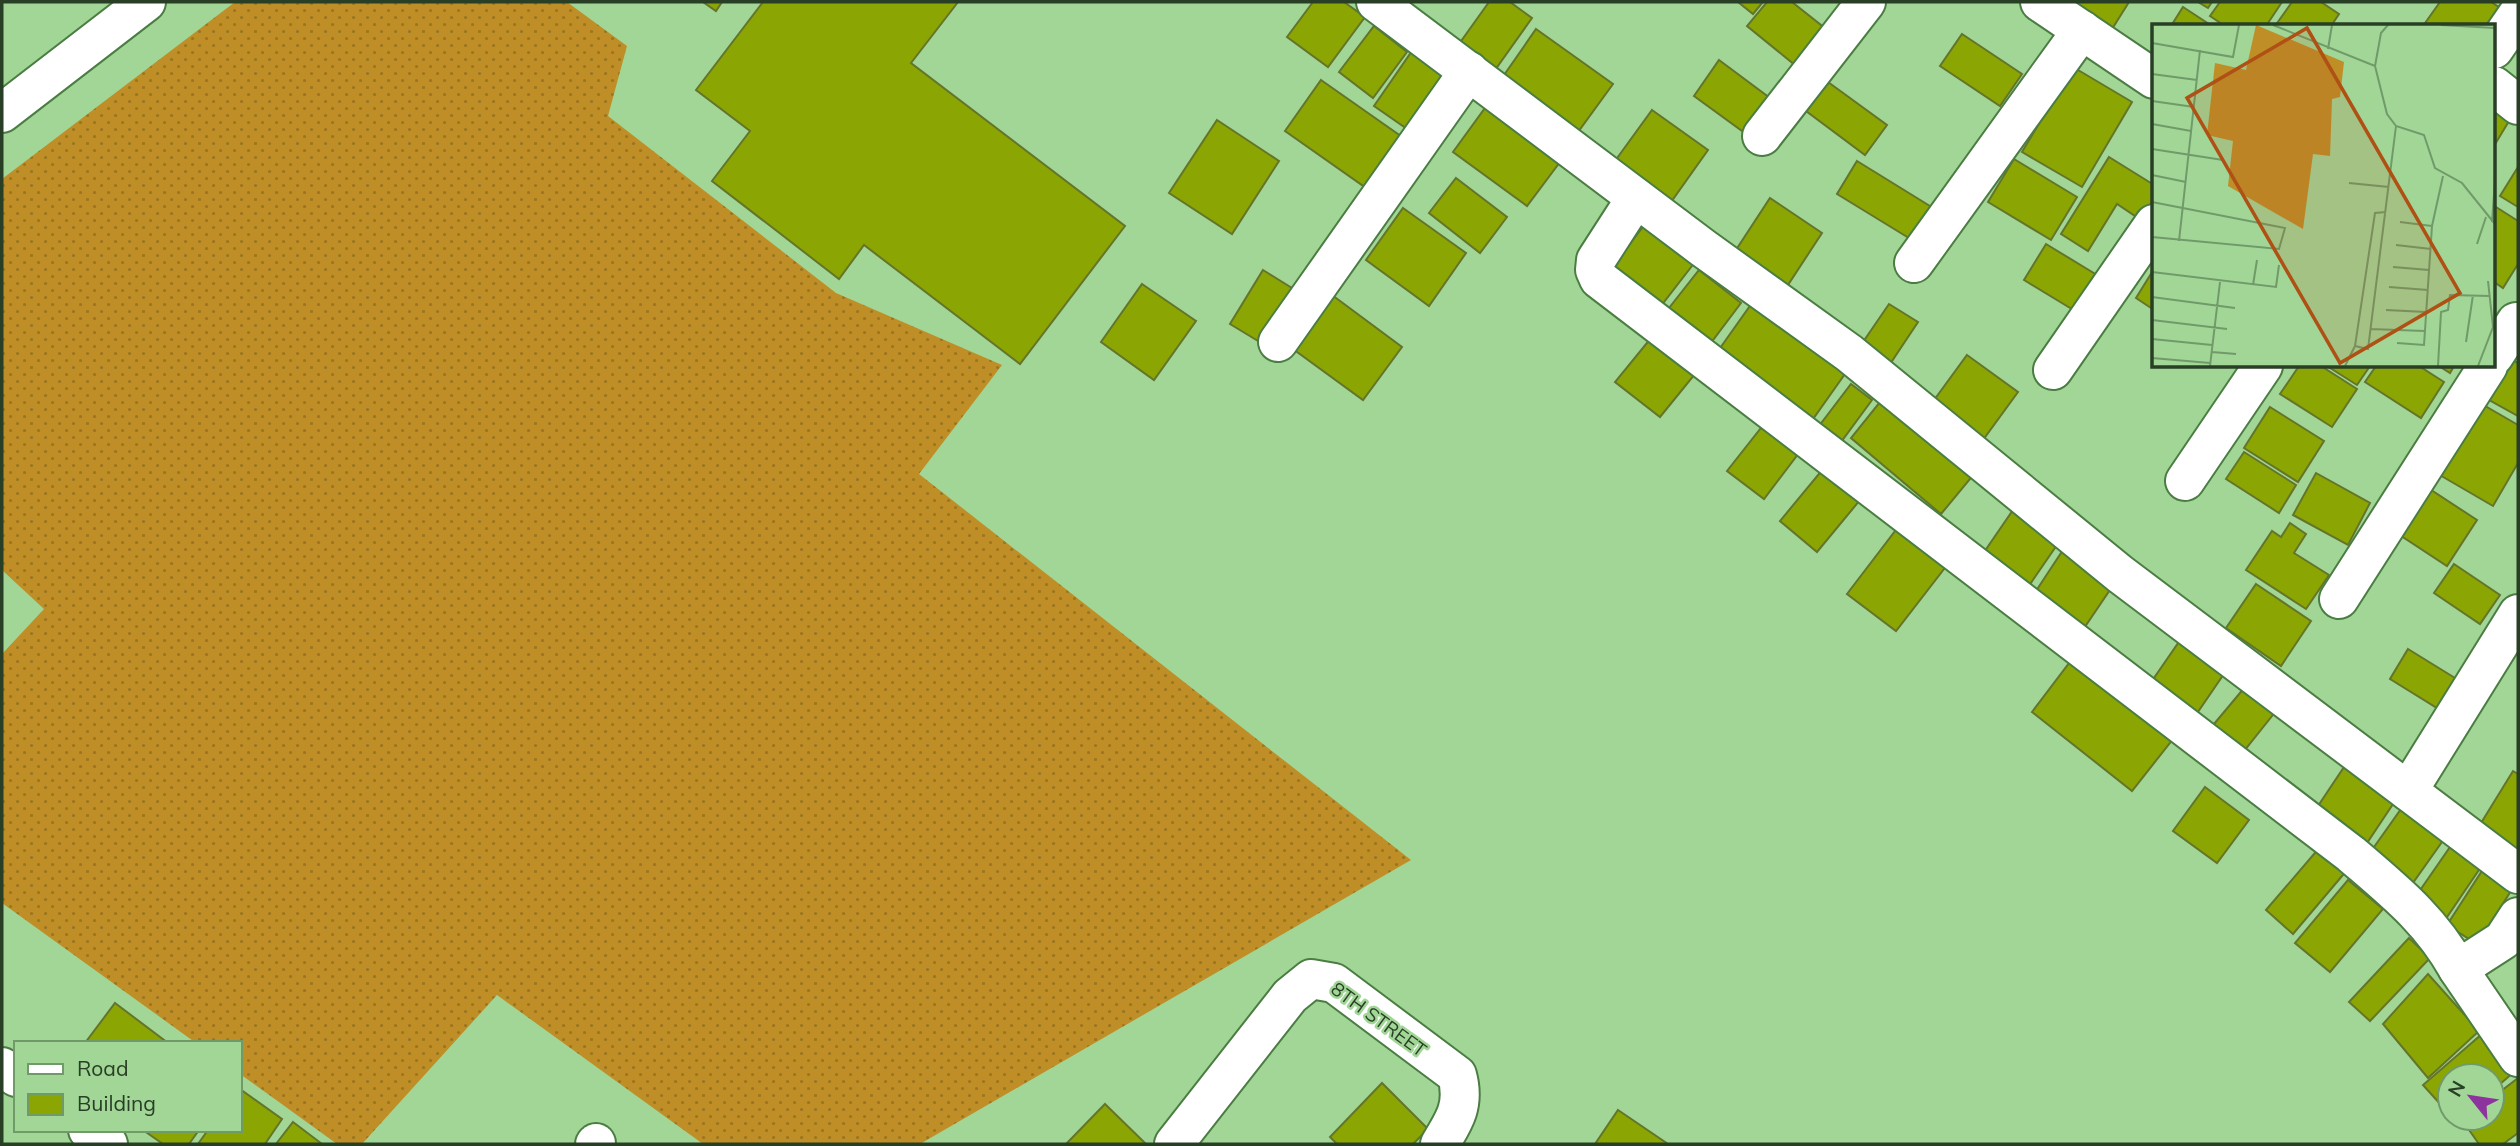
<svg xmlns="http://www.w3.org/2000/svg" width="2520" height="1146" font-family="Mulish,sans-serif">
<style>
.grass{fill:url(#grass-dots)}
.building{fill:#8ba603;stroke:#64752a;stroke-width:2}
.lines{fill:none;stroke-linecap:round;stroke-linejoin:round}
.minor-casing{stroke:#4b7d43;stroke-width:42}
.tertiary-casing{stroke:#4b7d43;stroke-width:42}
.minor{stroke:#fff;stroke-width:38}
.tertiary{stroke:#fff;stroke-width:38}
.labels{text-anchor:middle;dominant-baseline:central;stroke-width:5;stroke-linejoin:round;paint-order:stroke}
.street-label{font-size:19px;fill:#293f25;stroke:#a1d697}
.inset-road{fill:none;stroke:#719a69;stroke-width:2}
.view{fill:#af5114;fill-opacity:0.15;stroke:#af5114;stroke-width:3.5}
.inset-edge{fill:none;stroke:#293f25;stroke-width:3.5}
</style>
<defs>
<pattern id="grass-dots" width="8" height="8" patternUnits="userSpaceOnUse" patternTransform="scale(1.75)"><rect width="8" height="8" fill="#bf8e27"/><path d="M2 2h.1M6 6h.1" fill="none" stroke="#9b7521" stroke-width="1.8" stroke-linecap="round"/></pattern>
</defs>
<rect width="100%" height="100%" fill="#a1d697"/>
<polygon class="grass" points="235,2 567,2 627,46 608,116 836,293 1002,365 919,474 1411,860 920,1144 703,1144 497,995 362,1144 337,1144 240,1074 240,1043 196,1043 2,903 2,654 44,609 2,570 2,179"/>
<g class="building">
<polygon points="703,2 722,2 716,11"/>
<polygon points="763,2 958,2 911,63 1125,226 1020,364 864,245 839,279 712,181 750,131 696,90"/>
<polygon points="1313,2 1344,2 1365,17 1328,67 1287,37"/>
<polygon points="1489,2 1510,2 1532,18 1495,70 1459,44"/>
<polygon points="1738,2 1763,2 1753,14"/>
<polygon points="1767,2 1792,2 1831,33 1801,70 1747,26"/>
<polygon points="2056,2 2129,2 2107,37"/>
<polygon points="2198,2 2212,2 2208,8"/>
<polygon points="2220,2 2282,2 2266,26 2225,26 2210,16"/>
<polygon points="2292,2 2321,2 2339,14 2331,26 2275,26"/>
<polygon points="2440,2 2491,2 2502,9 2491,26 2423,26"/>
<polygon points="2183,7 2212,26 2171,26"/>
<polygon points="1374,26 1407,52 1373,98 1339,72"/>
<polygon points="1536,29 1613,84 1578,132 1502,78"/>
<polygon points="1962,34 2022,74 2000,106 1940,66"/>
<polygon points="1412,51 1452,78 1413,133 1374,106"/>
<polygon points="1719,60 1774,101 1749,136 1694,96"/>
<polygon points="2073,67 2132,102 2082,187 2022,152"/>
<polygon points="1321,80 1405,139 1369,190 1285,131"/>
<polygon points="1828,82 1887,125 1865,155 1806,111"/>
<polygon points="2494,105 2512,116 2494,146"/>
<polygon points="1485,108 1560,162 1527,206 1453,152"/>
<polygon points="1652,110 1708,150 1671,202 1615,161"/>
<polygon points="1217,120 1279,161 1232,234 1169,193"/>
<polygon points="2109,157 2154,185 2154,199 2141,220 2117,204 2088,251 2061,234"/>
<polygon points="2014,159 2077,197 2051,240 1988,202"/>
<polygon points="1857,161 1938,211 1917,243 1837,194"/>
<polygon points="2518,167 2518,207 2500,196"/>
<polygon points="1456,178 1507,217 1480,253 1429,213"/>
<polygon points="1770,198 1822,233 1784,291 1732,256"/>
<polygon points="2496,207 2518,221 2518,264 2503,288 2494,282 2494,211"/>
<polygon points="1403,208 1466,253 1429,306 1366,260"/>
<polygon points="1646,223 1695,262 1657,311 1607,273"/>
<polygon points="2046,244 2097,275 2075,311 2024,280"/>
<polygon points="2154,269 2154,310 2136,298"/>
<polygon points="1263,270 1292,288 1258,341 1230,324"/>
<polygon points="1699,270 1741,303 1701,356 1658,322"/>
<polygon points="1142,284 1196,321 1154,380 1101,342"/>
<polygon points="1332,295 1402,347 1363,400 1293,349"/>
<polygon points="1757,296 1852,364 1813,419 1718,351"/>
<polygon points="1889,304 1918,322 1890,364 1861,345"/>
<polygon points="1660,327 1704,363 1660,417 1615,382"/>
<polygon points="1967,355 2018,392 1980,444 1929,407"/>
<polygon points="2503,355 2518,363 2518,416 2482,396"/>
<polygon points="2299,366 2321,366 2357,389 2332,427 2280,394"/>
<polygon points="2327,366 2370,366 2357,385"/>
<polygon points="2376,366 2419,366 2444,382 2421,418 2365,382"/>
<polygon points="2439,366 2454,366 2450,373"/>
<polygon points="1851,384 1872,400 1841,442 1819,426"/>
<polygon points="1884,397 1975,473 1941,514 1851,438"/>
<polygon points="2480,403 2518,425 2518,463 2493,506 2438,474"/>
<polygon points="2270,407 2324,441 2298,482 2244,448"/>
<polygon points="1772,414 1808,441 1764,499 1727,471"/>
<polygon points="2244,452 2296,485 2279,513 2226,479"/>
<polygon points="1828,463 1865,494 1817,552 1780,521"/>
<polygon points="2316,473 2370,503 2348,545 2293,515"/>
<polygon points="2419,482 2477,520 2447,566 2389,528"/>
<polygon points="2013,510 2059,542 2024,593 1978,561"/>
<polygon points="1902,522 1951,560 1896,631 1847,594"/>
<polygon points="2290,523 2306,534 2294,553 2329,575 2306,609 2246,570 2272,531 2281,537"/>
<polygon points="2065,547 2116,581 2080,634 2030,600"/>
<polygon points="2454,564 2500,595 2480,624 2434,593"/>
<polygon points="2256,584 2311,621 2281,666 2226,628"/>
<polygon points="2183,636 2228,668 2191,722 2145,691"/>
<polygon points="2408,649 2455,678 2437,708 2390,679"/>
<polygon points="2076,654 2177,734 2132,791 2032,712"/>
<polygon points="2250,681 2280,706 2240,756 2209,730"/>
<polygon points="2348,761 2399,795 2363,849 2312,815"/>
<polygon points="2513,771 2518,774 2518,853 2478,828"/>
<polygon points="2205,787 2249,820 2217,863 2173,831"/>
<polygon points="2406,802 2449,832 2410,887 2367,857"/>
<polygon points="2457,837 2487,858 2445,920 2414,899"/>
<polygon points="2326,840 2353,863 2293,934 2266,910"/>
<polygon points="2489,860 2518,880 2477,944 2447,925"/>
<polygon points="2348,880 2383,909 2330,972 2295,943"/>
<polygon points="2409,938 2430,958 2370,1021 2349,1002"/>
<polygon points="2428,974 2479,1031 2428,1078 2383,1024"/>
<polygon points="115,1003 168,1043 85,1043"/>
<polygon points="2482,1034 2514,1072 2492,1091 2492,1076 2450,1076 2450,1115 2423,1085"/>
<polygon points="2518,1078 2518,1133 2503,1144 2479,1144 2462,1120 2492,1118 2492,1098"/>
<polygon points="1382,1083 1428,1129 1413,1144 1337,1144 1330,1137"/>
<polygon points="240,1089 282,1119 265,1144 198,1144 208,1130 240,1130"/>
<polygon points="1105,1104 1146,1144 1066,1144"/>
<polygon points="1618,1110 1668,1144 1595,1144"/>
<polygon points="293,1122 322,1144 276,1144"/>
<polygon points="143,1130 199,1130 189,1144 163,1144"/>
</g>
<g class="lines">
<g class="minor-casing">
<g id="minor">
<polyline points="1376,2 1703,248 1849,353 2120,574 2518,874"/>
<polyline points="2040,2 2154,79"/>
<polyline points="2494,49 2518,14"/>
<polyline points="2494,86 2518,105"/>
<polyline points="1762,136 1866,2"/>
<path d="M1636,198L1596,260L1595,270L1599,279L2351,854C2394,891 2430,919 2458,969"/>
<polyline points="1914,263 2082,30"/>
<polyline points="1278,342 1469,71"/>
<polyline points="2494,356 2516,322"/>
<polyline points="2053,370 2154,224"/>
<polyline points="2185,481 2263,366"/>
<polyline points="2339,599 2488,366"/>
<polyline points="2408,791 2518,614"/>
<polyline points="2518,917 2503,940 2458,969 2518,1057"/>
<polyline points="2,1067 16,1077"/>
<polyline points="88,1130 108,1144"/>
<polyline points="595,1144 596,1143"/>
<path d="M1174,1144L1290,996L1311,979L1334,983L1457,1075C1465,1104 1455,1120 1440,1144"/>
</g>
</g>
<g class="tertiary-casing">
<polyline id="tertiary" points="2,113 146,2"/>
</g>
<use href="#minor" class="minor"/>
<use href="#tertiary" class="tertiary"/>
</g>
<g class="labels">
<g class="street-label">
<text transform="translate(1379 1019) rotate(36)">8TH STREET</text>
</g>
</g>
<g transform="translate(2152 24)">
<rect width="343" height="343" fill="#a1d697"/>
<path d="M104,1L192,38L188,73L180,75L178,132L161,130L151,205L76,162L81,117L55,111L63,39L94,46Z" fill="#bf8e27"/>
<path class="inset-road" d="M121,1L223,42M236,1L229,9L223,42L235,90L244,102L272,111L283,144L310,159L343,200M289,1L343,4M0,19L81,33L87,1M176,25L180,1M0,50L45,56M0,77L42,83M0,100L39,107M0,125L71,136M0,151L34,158M197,159L237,163M0,178L133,204L127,225L0,213M248,198L280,202M340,198L343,157M27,217L48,26M325,220L334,193M244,221L279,225M241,243L277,246M0,248L124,263L127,241M101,261L105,236M237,263L276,266M0,273L83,284M234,286L274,288M0,296L75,305M218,305L273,307M0,315L60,321M314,318L321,271M245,319L272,321L280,202L291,152M203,322L223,189L234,188M60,328L84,330M0,334L58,339M58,342L68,258M193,342L203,322L216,325L244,102M286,342L289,288L296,286L298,271L338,272M326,342L341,303L336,257"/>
<path class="view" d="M155,4L308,269L188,339L35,74Z"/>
<rect width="343" height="343" class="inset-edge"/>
</g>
<rect width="2520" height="1146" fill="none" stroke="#293f25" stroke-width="7"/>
<rect x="14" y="1041" width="228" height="91" fill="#a1d697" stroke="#719a69" stroke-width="2"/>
<rect x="28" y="1064" width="35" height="10" fill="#ffffff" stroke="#719a69" stroke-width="2"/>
<text x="77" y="1076" font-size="21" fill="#293f25">Road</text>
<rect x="28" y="1094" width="35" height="21" fill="#8ba603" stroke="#719a69" stroke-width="2"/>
<text x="77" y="1111" font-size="21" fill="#293f25">Building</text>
<g transform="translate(2471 1097) rotate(300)"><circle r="33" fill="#a1d697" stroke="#719a69" stroke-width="2"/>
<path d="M0-5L12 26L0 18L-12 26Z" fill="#8d339e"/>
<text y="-10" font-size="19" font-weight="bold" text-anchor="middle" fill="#293f25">N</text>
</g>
</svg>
